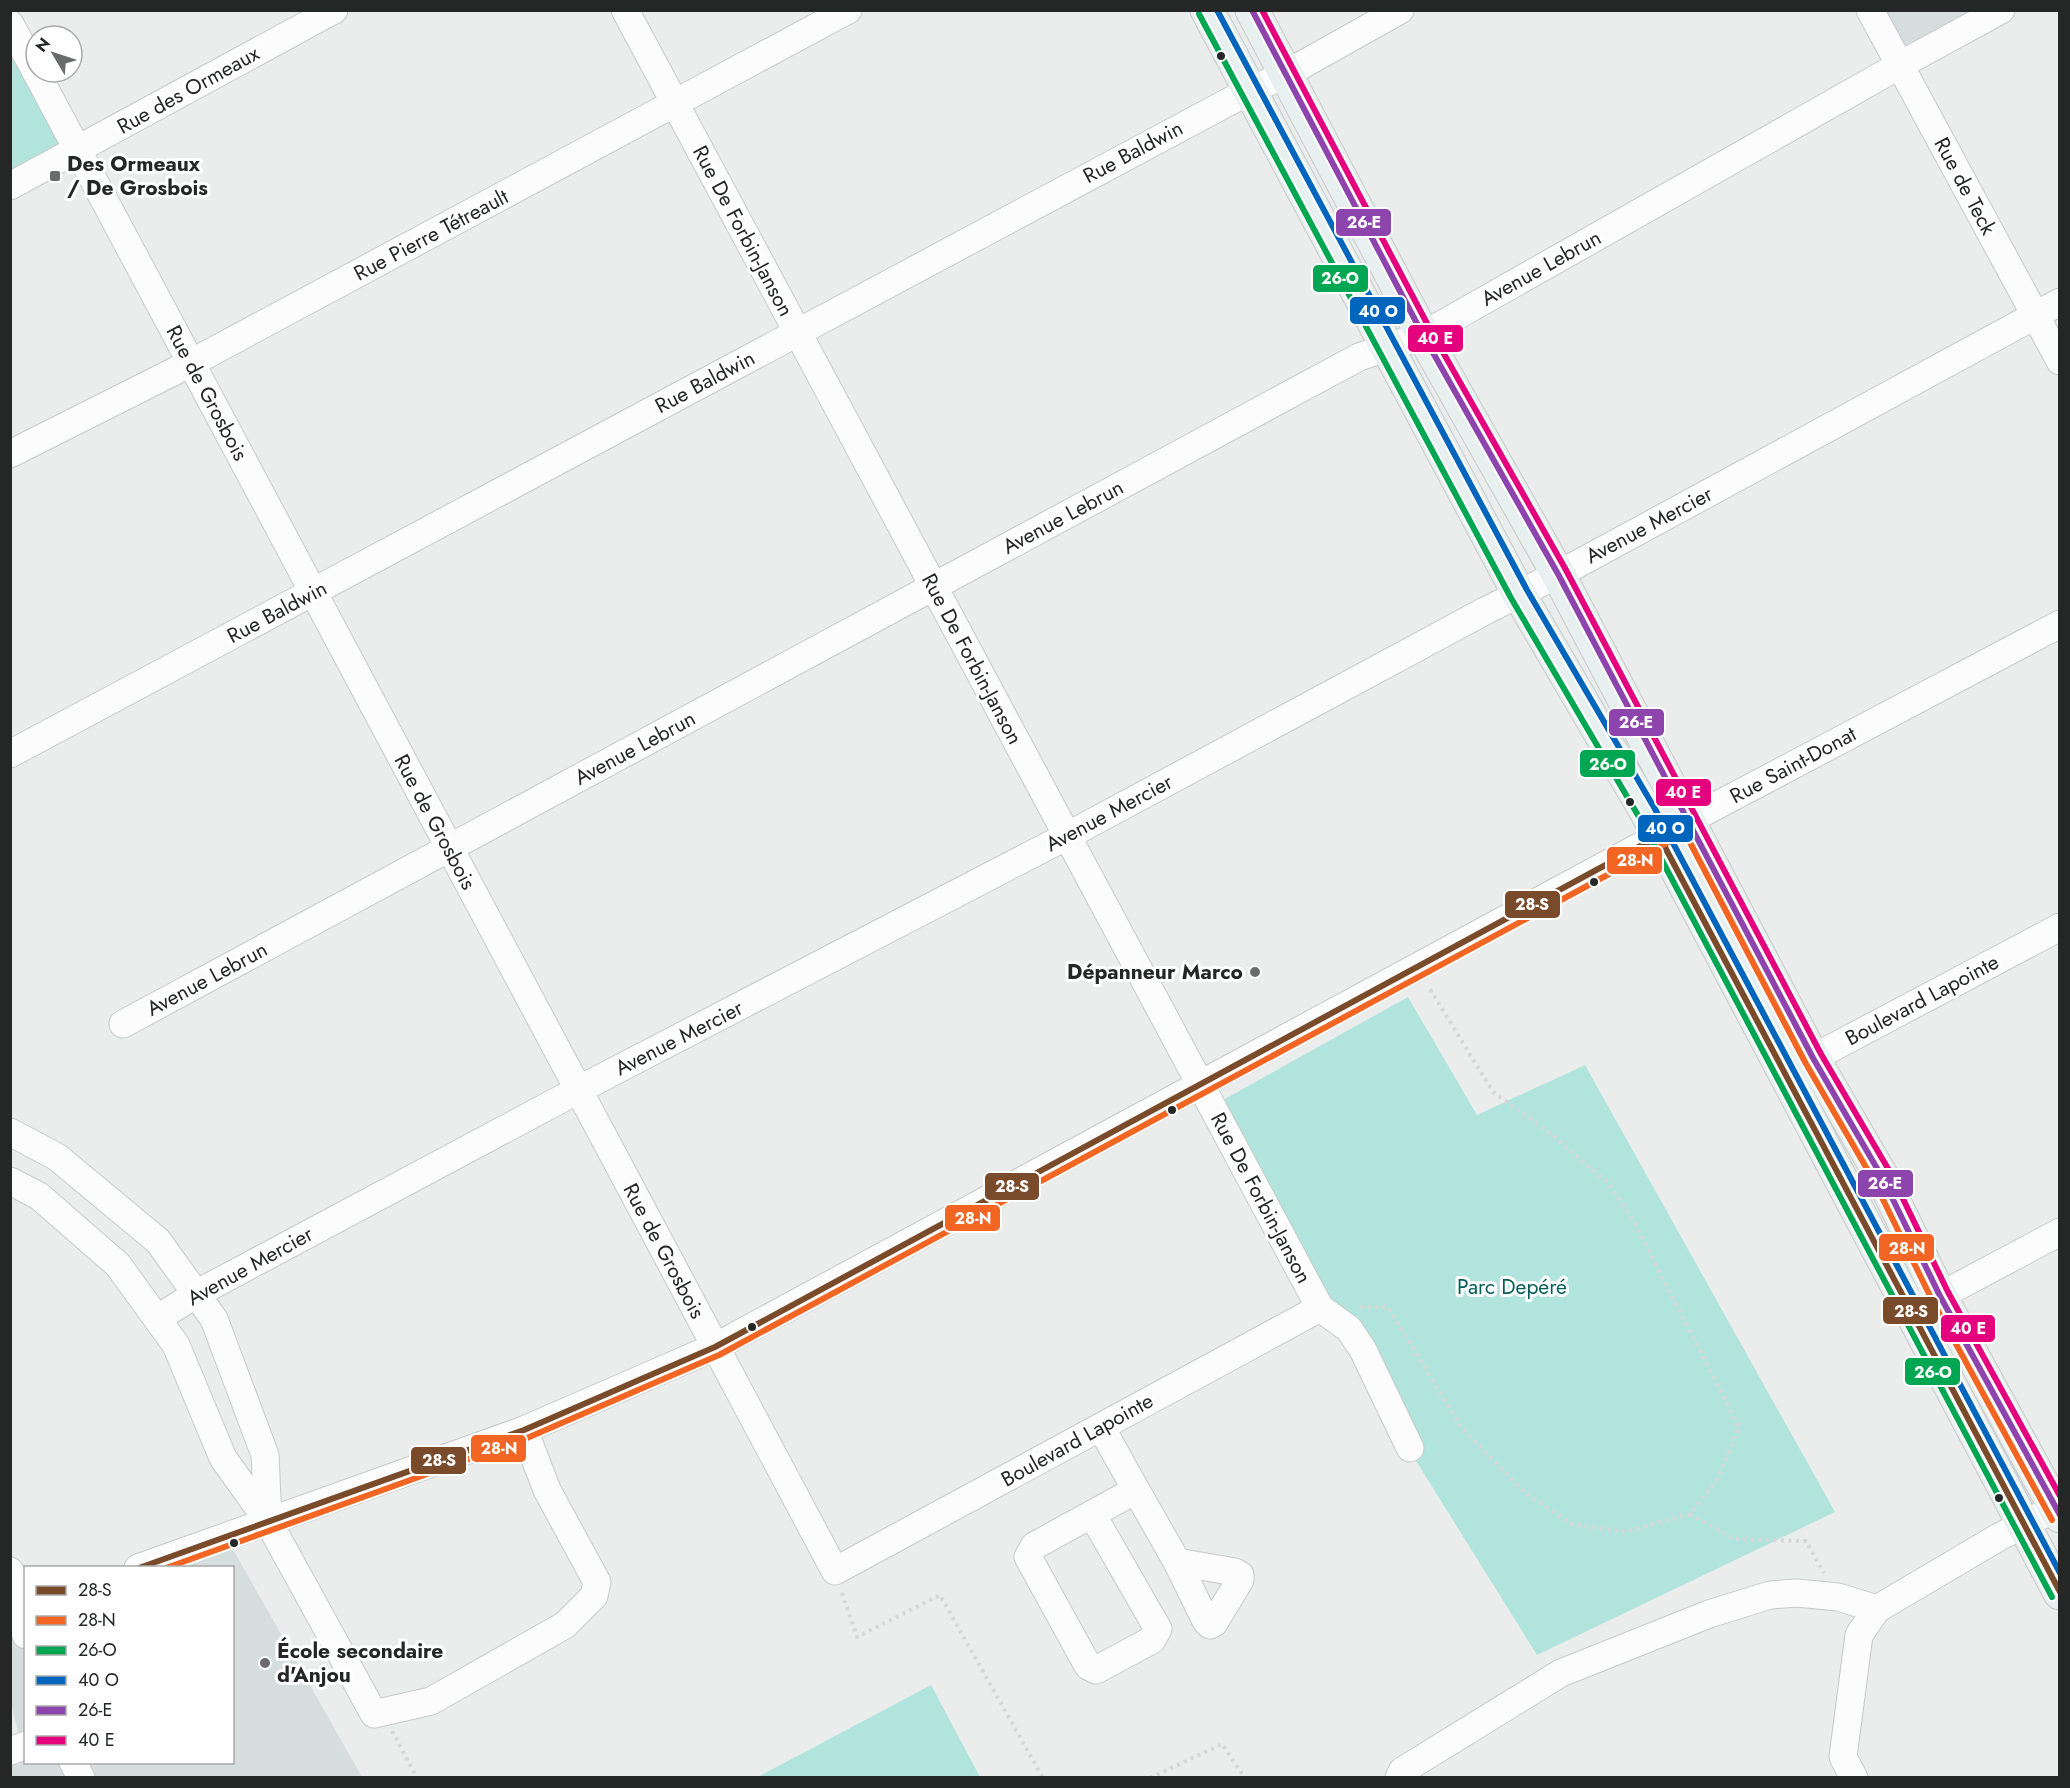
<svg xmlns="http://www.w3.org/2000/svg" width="2070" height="1788" font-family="Jost,sans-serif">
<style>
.built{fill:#d5dedc}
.green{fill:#b2e4de}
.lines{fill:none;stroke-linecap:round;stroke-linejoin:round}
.minor-casing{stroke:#c7c9c8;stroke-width:29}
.major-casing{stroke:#c8c9c8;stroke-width:35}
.path{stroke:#d6d7d7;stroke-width:4;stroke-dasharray:3 4.5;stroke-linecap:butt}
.minor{stroke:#fcfcfc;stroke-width:27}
.major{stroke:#e7f0ef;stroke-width:33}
.bus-1-casing{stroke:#fff;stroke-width:10}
.bus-2-casing{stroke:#fff;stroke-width:10}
.bus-3-casing{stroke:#fff;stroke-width:10}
.bus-4-casing{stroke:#fff;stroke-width:10}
.bus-5-casing{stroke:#fff;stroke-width:10}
.bus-6-casing{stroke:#fff;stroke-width:10}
.bus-1{stroke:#7a4b2a;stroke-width:6}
.bus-2{stroke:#f26522;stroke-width:6}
.bus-3{stroke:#00a651;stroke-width:6}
.bus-4{stroke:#0065bd;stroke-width:6}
.bus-5{stroke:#8e44ad;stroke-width:6}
.bus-6{stroke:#e5007d;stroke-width:6}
.bus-dot{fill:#252726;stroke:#fff;stroke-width:2}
.poi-dot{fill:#6a6c6b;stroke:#fff;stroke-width:2}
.labels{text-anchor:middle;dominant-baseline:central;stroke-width:6;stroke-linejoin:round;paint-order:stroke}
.street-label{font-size:21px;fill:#252726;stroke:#fff}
.poi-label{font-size:21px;font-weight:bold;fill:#252726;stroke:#fff;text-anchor:start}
.park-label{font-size:21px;fill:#065e58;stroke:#fff}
.line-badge{stroke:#fff;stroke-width:2}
.badge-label{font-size:16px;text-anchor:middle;font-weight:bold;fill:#fff}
</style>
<rect width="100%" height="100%" fill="#eaedec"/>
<g class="built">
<polygon points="1870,11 2001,11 1900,65"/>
<polygon points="231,1546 362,1777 11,1777 11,1735 18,1732 11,1702 10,1623 25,1617 26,1762 232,1762 232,1568 170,1567"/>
</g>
<g class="green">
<polygon points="10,24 78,150 10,185"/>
<polygon points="1408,997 1477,1115 1585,1065 1835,1512 1537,1655 1332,1326 1214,1105"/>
<polygon points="931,1685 980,1777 758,1777"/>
</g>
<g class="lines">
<g class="minor-casing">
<g id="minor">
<polyline points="625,10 1320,1308 1349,1329 1363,1350 1410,1448"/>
<polyline points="1870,10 2060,361"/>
<polyline points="10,24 36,72"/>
<polyline points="36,72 835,1571 1320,1308"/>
<polyline points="10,186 334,10"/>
<polyline points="10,454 191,363 848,10"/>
<polyline points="10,754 1249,91 1286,74 1400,10"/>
<polyline points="123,1024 1359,357 1423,335 1900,65 2001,10"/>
<polyline points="1796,1067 2060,927"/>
<polyline points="10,1132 57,1157 158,1241 214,1319 265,1455 268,1521"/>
<polyline points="10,1181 39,1196 118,1265 176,1345 223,1458 268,1521 374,1714 431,1701 565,1625 594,1596 597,1582 547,1490 524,1430"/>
<polyline points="1921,1306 2060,1232"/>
<polyline points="157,1319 196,1294 578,1090 1067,836 1485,611 1574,566 2060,302"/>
<polyline points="1136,1490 1177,1562 1206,1621 1210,1625 1214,1623 1240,1580 1240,1575 1235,1572 1177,1562"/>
<polyline points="1092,1514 1158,1629 1152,1640 1096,1670 1088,1666 1028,1557 1034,1546 1136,1490 1101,1427"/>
<polyline points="138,1568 524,1430 715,1347 1659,836 2060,624"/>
<polyline points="10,1571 14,1580 18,1611 26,1635"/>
<polyline points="10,1751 26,1745"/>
<polyline points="73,1762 81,1778"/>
<polyline points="1399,1778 1402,1771 1561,1673 1709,1614 1770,1595 1797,1593 1838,1597 1877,1609 1999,1537 2060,1506"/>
<polyline points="1854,1778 1843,1757 1859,1635 1877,1609"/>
</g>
</g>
<g class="major-casing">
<g id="major">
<polyline points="1207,10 1519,594 1647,813 2060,1593"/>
<polyline points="1252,10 1423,335 1558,574 1813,1058 1882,1177 1940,1296 2060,1516"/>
</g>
</g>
<g class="path">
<polyline points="1360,1307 1388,1307 1461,1427 1524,1492 1571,1524 1625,1532 1690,1514 1718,1478 1739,1427 1633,1220 1609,1184 1546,1130 1493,1092 1428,986"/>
<polyline points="1690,1514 1735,1539 1806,1541 1824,1573"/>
<polyline points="842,1593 857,1637 940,1595 1043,1778"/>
<polyline points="392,1731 417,1778"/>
<polyline points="1150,1778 1222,1744 1245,1778"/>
</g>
<use href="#minor" class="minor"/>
<use href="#major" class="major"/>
<g class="bus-1-casing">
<polyline id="bus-1" points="139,1568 524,1430 715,1347 1659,836 2060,1592"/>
</g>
<g class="bus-2-casing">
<polyline id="bus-2" points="166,1568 527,1438 719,1355 1685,833 1805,1062 1874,1181 1932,1300 2052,1520"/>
</g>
<g class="bus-3-casing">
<polyline id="bus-3" points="1199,14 1511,598 1639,817 2052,1597"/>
</g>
<g class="bus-4-casing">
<polyline id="bus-4" points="1217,10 1527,590 1655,809 2060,1573"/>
</g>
<g class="bus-5-casing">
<polyline id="bus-5" points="1252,10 1423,335 1558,574 1813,1058 1882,1177 1940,1296 2060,1515"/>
</g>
<g class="bus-6-casing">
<polyline id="bus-6" points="1262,10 1431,331 1566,570 1821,1054 1890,1172 1948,1292 2060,1496"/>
</g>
<use href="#bus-1" class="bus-1"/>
<use href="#bus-2" class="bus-2"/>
<use href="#bus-3" class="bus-3"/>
<use href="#bus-4" class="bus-4"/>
<use href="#bus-5" class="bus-5"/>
<use href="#bus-6" class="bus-6"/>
</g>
<g class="bus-dot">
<circle cx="1221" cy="56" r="5"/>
<circle cx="1630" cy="802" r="5"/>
<circle cx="1594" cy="882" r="5"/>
<circle cx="1172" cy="1110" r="5"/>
<circle cx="752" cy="1327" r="5"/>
<circle cx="1999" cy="1498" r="5"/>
<circle cx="234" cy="1543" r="5"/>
</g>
<g class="poi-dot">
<rect x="49" y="170" width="12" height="12" rx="3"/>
<circle cx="1255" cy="972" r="6"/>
<circle cx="265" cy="1663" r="6"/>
</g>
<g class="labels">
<g class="street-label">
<text transform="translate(188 90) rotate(-29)">Rue des Ormeaux</text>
<text transform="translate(1133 152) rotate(-28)">Rue Baldwin</text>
<text transform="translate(1965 186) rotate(62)">Rue de Teck</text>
<text transform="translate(743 231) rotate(62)">Rue De Forbin-Janson</text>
<text transform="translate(431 235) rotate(-28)">Rue Pierre Tétreault</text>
<text transform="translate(1541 268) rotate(-29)">Avenue Lebrun</text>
<text transform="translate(705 382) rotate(-28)">Rue Baldwin</text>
<text transform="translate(207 393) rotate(62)">Rue de Grosbois</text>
<text transform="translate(1063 517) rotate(-28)">Avenue Lebrun</text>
<text transform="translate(1649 525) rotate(-28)">Avenue Mercier</text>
<text transform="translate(277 612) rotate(-28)">Rue Baldwin</text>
<text transform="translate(972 659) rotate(62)">Rue De Forbin-Janson</text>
<text transform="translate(635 748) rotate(-28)">Avenue Lebrun</text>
<text transform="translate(1793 765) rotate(-28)">Rue Saint-Donat</text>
<text transform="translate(1109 813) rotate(-28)">Avenue Mercier</text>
<text transform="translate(435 822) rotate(62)">Rue de Grosbois</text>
<text transform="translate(207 979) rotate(-28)">Avenue Lebrun</text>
<text transform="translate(1922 1000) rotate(-28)">Boulevard Lapointe</text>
<text transform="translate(679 1038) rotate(-27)">Avenue Mercier</text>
<text transform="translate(1261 1198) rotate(62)">Rue De Forbin-Janson</text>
<text transform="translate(664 1251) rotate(62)">Rue de Grosbois</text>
<text transform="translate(250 1266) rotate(-29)">Avenue Mercier</text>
<text transform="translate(1077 1440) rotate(-29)">Boulevard Lapointe</text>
</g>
<g class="poi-label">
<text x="67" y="164">Des Ormeaux<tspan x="67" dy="24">/ De Grosbois</tspan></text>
<text x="1243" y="972" text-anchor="end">Dépanneur Marco</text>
<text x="277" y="1651">École secondaire<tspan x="277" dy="24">d'Anjou</tspan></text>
</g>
<g class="park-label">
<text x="1512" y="1287">Parc Depéré</text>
</g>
</g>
<g class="line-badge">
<rect x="1335" y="208" width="57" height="29" rx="6" fill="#8e44ad"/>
<rect x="1312" y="264" width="57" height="29" rx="6" fill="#00a651"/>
<rect x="1349" y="296" width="57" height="29" rx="6" fill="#0065bd"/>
<rect x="1407" y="324" width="57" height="29" rx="6" fill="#e5007d"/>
<rect x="1608" y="708" width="57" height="29" rx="6" fill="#8e44ad"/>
<rect x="1579" y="749" width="57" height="29" rx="6" fill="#00a651"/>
<rect x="1655" y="778" width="57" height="29" rx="6" fill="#e5007d"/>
<rect x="1637" y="814" width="57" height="29" rx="6" fill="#0065bd"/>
<rect x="1606" y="846" width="57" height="29" rx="6" fill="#f26522"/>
<rect x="1504" y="890" width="57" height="29" rx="6" fill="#7a4b2a"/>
<rect x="1857" y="1169" width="57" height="29" rx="6" fill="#8e44ad"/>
<rect x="984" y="1172" width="56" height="29" rx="6" fill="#7a4b2a"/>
<rect x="944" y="1204" width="57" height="28" rx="6" fill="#f26522"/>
<rect x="1878" y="1233" width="57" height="29" rx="6" fill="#f26522"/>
<rect x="1882" y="1296" width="57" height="29" rx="6" fill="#7a4b2a"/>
<rect x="1940" y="1314" width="56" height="29" rx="6" fill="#e5007d"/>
<rect x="1904" y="1357" width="57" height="29" rx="6" fill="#00a651"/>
<rect x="470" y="1434" width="57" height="29" rx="6" fill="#f26522"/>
<rect x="410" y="1446" width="57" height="29" rx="6" fill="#7a4b2a"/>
</g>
<g class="badge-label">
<text x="1364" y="228">26-E</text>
<text x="1340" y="284">26-O</text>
<text x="1378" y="317">40 O</text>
<text x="1435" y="344">40 E</text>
<text x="1636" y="728">26-E</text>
<text x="1608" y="770">26-O</text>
<text x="1683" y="798">40 E</text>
<text x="1665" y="834">40 O</text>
<text x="1635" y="866">28-N</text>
<text x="1532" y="910">28-S</text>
<text x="1885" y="1189">26-E</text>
<text x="1012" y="1192">28-S</text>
<text x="973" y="1224">28-N</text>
<text x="1907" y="1254">28-N</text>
<text x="1911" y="1317">28-S</text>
<text x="1968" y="1334">40 E</text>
<text x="1933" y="1378">26-O</text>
<text x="499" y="1454">28-N</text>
<text x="439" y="1466">28-S</text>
</g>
<rect width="2070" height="1788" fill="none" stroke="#252726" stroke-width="24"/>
<rect x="24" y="1566" width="210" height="198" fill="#ffffff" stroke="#a8a9a8" stroke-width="1.5"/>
<rect x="36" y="1586" width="30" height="9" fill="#7a4b2a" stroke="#a8a9a8" stroke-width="1.5"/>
<text x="78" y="1596" font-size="18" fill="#252726">28-S</text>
<rect x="36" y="1616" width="30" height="9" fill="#f26522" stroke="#a8a9a8" stroke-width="1.5"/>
<text x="78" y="1626" font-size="18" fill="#252726">28-N</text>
<rect x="36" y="1646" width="30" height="9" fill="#00a651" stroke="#a8a9a8" stroke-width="1.5"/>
<text x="78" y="1656" font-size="18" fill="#252726">26-O</text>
<rect x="36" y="1676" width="30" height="9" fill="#0065bd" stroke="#a8a9a8" stroke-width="1.5"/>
<text x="78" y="1686" font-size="18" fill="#252726">40 O</text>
<rect x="36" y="1706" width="30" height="9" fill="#8e44ad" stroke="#a8a9a8" stroke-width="1.5"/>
<text x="78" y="1716" font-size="18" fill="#252726">26-E</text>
<rect x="36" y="1736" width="30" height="9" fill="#e5007d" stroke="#a8a9a8" stroke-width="1.5"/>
<text x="78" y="1746" font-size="18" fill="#252726">40 E</text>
<g transform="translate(54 54) rotate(309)"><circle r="28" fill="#ffffff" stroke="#a8a9a8" stroke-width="1.5"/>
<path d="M0-4.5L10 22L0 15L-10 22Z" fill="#6a6c6b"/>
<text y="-9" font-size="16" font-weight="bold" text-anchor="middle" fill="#252726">N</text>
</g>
</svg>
